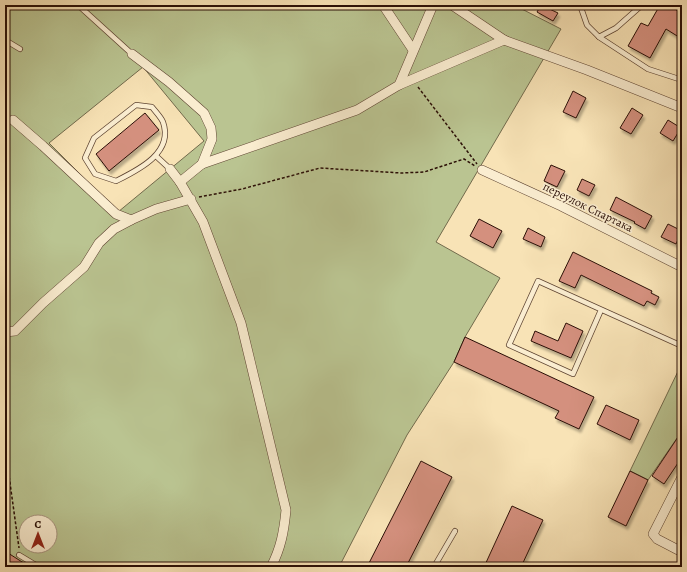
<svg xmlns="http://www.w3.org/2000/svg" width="687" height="572" font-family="Alegreya,serif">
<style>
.green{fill:#bac491;stroke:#726a4c;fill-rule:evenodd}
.building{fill:#d4907e;stroke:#2b0f06;filter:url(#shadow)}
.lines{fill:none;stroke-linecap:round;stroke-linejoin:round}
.lane-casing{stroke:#5e4432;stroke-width:6}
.street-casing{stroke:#5e4432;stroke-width:10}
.path{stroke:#2b0f06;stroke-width:1.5;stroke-dasharray:3 2;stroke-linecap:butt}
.lane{stroke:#faedd0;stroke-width:4.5}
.street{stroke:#faedd0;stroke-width:9}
.labels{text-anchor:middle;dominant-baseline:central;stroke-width:3;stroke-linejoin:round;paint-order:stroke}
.street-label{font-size:12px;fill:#2b0f06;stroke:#faedd0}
</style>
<defs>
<filter id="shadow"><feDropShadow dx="2" dy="3.5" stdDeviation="1" flood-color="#0004"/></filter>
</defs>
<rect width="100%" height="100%" fill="#f8e3b6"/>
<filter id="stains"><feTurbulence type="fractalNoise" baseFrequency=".005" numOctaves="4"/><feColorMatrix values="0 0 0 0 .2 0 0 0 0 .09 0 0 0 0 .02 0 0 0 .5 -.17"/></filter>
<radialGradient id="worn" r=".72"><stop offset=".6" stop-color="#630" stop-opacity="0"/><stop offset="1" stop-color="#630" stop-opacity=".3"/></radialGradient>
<g class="green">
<path d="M5,5H514L561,29L436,242L500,278L465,337L454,362L407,435L339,567H5ZM143,67L204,141L118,212L49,143ZM26,522H50V546H26Z"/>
<polygon points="682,363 682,431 648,480 630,471"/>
</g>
<g class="building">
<polygon points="541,5 558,13 553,21 537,12"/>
<polygon points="660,5 667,5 682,13 682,39 666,29 650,58 628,46 641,23 648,26"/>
<polygon points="573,91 586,98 576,118 563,112"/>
<polygon points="632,108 643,115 631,134 620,128"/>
<polygon points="145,113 159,130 109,171 96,154"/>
<polygon points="668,120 681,128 673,141 660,133"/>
<polygon points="551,165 565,171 557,187 544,181"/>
<polygon points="582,179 595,185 589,196 577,190"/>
<polygon points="616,197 652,216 645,229 634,223 635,222 610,210"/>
<polygon points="479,219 502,231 493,248 470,236"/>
<polygon points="668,224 682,231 676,244 661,237"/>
<polygon points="528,228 545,237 541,247 523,239"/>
<polygon points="573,252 652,291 651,293 659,297 655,305 647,301 644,306 581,275 575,288 559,281"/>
<polygon points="566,323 583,331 571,358 531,341 535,331 558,341"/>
<polygon points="465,337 594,397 579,429 555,418 559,411 454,362"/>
<polygon points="606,405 639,420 630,440 597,424"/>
<polygon points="682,431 682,457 664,484 652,476"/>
<polygon points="421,461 452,477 406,567 367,567"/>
<polygon points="630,471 648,480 626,526 608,517"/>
<polygon points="512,506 543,520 521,567 484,567"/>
<polygon points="8,553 30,567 5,567 5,558"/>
</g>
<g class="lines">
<g class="lane-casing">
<g id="lane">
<polyline points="78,5 132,54"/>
<polyline points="580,5 587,25 599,37 616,28 642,5"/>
<polyline points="599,37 648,69 682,80"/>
<polyline points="5,40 20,49"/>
<path d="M136,105L152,107C155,111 161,117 163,122C174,153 138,170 116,181L95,174L85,158L94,138Z"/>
<polyline points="156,156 170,169"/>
<polyline points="601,310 573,374 509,345 538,281 682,346"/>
<polyline points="19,555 39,567"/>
<polyline points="434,567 455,531"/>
</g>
</g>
<g class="street-casing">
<g id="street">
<polyline points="383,5 413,50"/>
<polyline points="452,5 504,40 587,70 682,108"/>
<polyline points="132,54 169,82 204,113 211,128 212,139 202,164"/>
<polyline points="399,85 504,40"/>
<polyline points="13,120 43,146 116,214 131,220 156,209 191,199"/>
<polyline points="170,169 180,182"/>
<polyline points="482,170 561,206 682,267"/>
<polyline points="5,332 15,331 43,303 84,267 99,243 114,229 131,220"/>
<polyline points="682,477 653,534 657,539 682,552"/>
<path d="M271,567C281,548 284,531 286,510L241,323L203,222L180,182L202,164L357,110L399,85L433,5"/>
</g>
</g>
<g class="path">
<polyline points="418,87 477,164"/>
<polyline points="199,197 242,189 320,168 401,173 424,172 464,159 475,166"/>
<polyline points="5,447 19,548"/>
</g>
<use href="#lane" class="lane"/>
<use href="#street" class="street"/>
</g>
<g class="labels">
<g class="street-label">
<text transform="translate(588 207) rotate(26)">переулок Спартака</text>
</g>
</g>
<rect width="687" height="572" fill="none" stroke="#f8e3b6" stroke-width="20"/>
<rect x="6" y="6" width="675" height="560" fill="none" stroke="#2b0f06" stroke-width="2"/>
<rect x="10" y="10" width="667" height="552" fill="none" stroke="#2b0f06"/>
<g transform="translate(38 534)"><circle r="19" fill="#faedd0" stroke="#a7947f"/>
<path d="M0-3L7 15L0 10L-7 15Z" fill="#8f2418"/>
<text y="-6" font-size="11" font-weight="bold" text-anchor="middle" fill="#2b0f06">С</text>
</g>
<rect width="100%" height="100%" filter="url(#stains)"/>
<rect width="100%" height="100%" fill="url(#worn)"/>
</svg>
